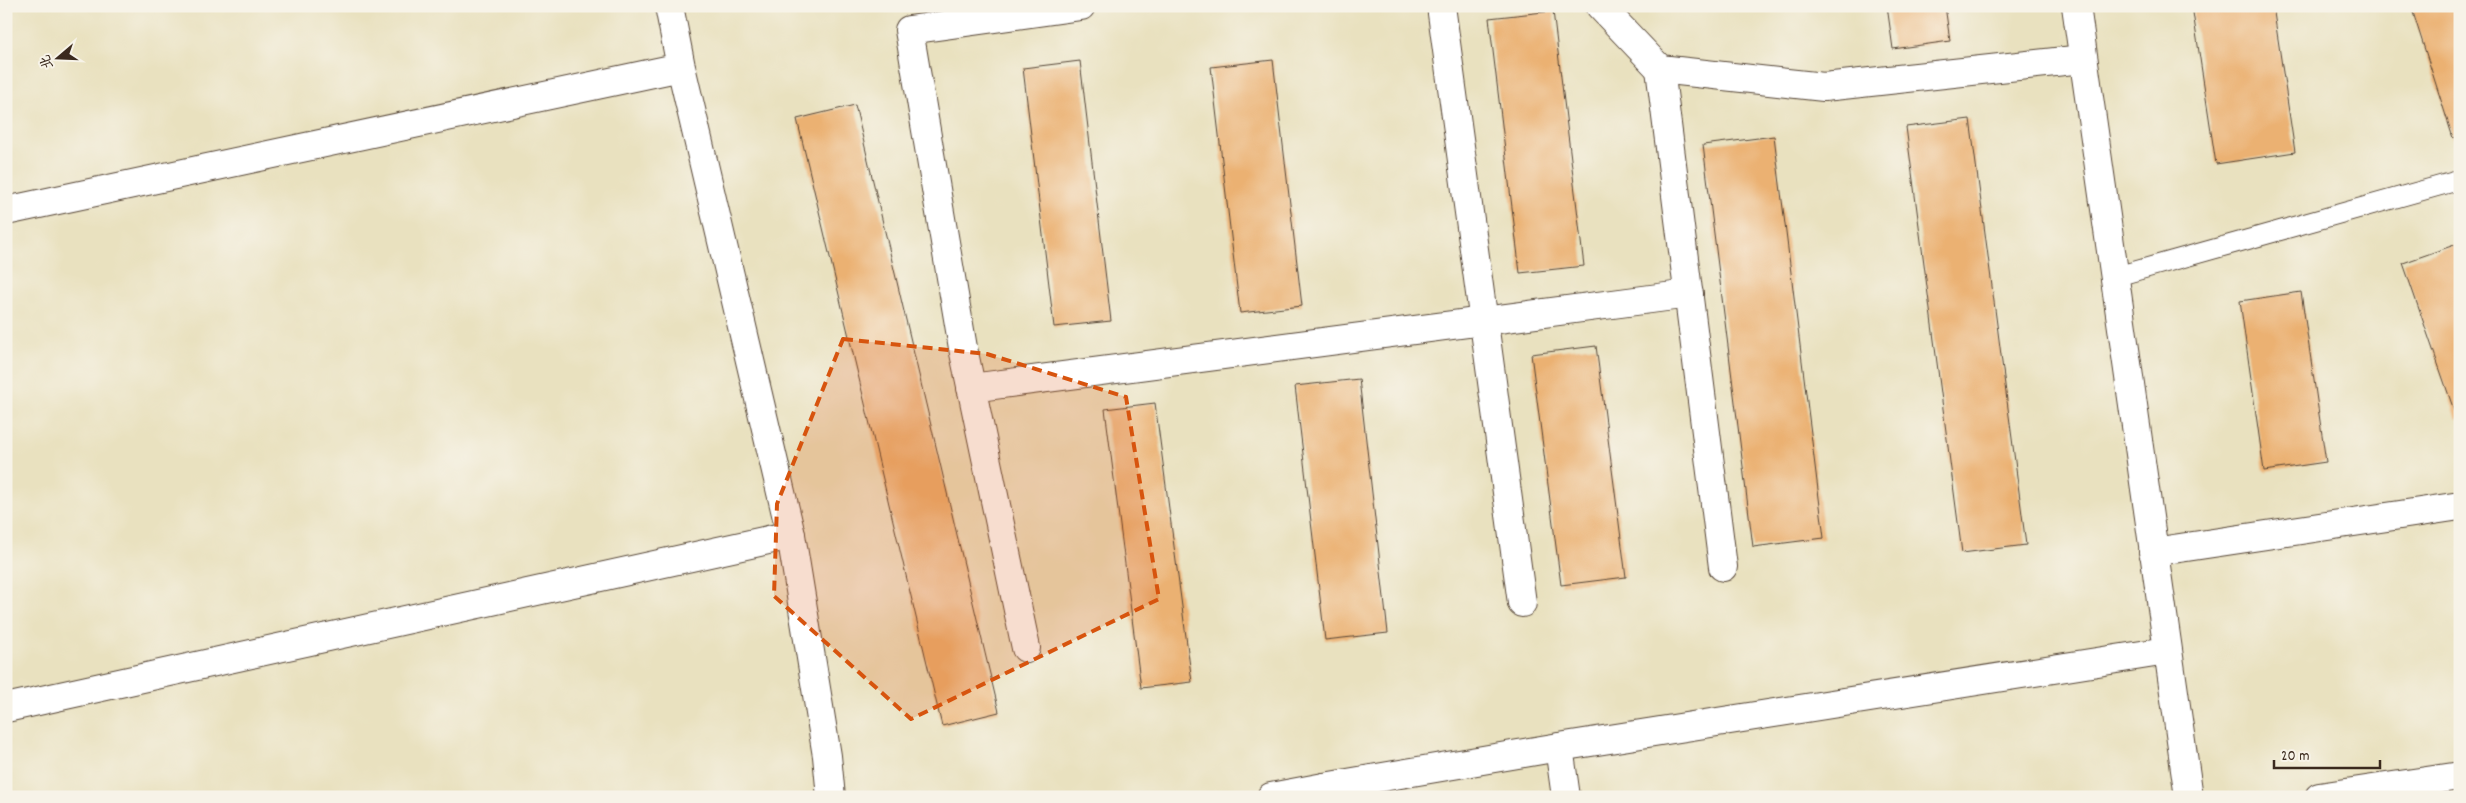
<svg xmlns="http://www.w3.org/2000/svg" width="2466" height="803" font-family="Dekko,'LXGW WenKai TC',sans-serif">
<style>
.building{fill:#ebb172}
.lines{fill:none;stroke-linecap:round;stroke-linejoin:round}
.service-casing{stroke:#554536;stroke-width:21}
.minor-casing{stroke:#554536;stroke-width:30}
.tertiary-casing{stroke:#554536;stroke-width:30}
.service{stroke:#fff;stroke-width:19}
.minor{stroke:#fff;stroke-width:28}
.tertiary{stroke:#fff;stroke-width:28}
.marked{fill:#d7540e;fill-opacity:0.2;stroke:#d7540e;stroke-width:4;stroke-dasharray:10 6;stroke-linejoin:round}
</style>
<rect width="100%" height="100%" fill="#f7f3e8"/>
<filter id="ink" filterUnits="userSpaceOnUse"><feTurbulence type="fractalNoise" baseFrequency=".02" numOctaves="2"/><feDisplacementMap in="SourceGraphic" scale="10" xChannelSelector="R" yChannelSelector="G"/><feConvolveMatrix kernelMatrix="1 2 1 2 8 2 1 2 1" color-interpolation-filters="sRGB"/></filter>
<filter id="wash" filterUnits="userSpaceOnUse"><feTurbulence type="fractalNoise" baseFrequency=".0096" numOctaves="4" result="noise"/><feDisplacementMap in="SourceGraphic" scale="20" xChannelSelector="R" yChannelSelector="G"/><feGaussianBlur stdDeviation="1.12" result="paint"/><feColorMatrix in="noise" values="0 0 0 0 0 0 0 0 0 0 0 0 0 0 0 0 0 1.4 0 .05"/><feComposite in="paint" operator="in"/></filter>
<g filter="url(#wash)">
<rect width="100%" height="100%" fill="#e9e1bf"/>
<g id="blocks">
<g class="building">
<polygon points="1887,6 1945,6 1950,41 1893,49"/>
<polygon points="2192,6 2273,6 2295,152 2216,164"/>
<polygon points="2411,6 2460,6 2460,135 2453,138"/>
<polygon points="1553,11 1584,266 1520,273 1489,18"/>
<polygon points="1273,60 1302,306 1240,313 1211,67"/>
<polygon points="1080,61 1111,321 1054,327 1023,68"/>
<polygon points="855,105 999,712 942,726 797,119"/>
<polygon points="1970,119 2026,545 1962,553 1906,127"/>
<polygon points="1774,136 1824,538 1753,547 1703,145"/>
<polygon points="2460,243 2460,418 2457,419 2403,263"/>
<polygon points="2301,292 2326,462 2264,471 2240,301"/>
<polygon points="1596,346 1626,577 1561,585 1531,354"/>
<polygon points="1359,379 1388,633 1325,640 1295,386"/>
<polygon points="1155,403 1192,682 1141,688 1105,409"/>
</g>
</g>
</g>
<g filter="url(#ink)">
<use href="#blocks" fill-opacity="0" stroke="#554536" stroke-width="1"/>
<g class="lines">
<g class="service-casing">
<polyline id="service" points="2114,277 2460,180"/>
</g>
<g class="minor-casing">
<g id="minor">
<polyline points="669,6 681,67 791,535 827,756 831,797"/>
<polyline points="1441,6 1522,603"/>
<polyline points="1600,6 1660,69 1824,87 2083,59"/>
<polyline points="1660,69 1723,567"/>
<polyline points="6,211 681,67"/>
<polyline points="971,388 1689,294"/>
<polyline points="2153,552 2460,506"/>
<polyline points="1026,648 963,348 909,30 1081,6"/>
<polyline points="6,708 791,535"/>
<polyline points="1559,747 1566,797"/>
<polyline points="1271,797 1324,787"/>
<polyline points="1325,797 1324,787 1559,747 2167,651"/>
<polyline points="2319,797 2460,776"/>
</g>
</g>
<g class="tertiary-casing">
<polyline id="tertiary" points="2076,6 2189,797"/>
</g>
<use href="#service" class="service"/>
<use href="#minor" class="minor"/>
<use href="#tertiary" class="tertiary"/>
</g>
</g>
<path class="marked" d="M843,339L987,354L1126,397L1159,599L911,719L774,596L777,504Z"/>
<rect width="2466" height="803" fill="none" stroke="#f7f3e8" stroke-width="25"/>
<g transform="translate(58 58) rotate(251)" stroke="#f7f3e8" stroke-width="4" paint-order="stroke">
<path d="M0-4L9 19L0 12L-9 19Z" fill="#3b2a1e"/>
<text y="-8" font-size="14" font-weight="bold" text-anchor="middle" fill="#3b2a1e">北</text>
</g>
<path d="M2274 760v8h106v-8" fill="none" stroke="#3b2a1e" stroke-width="2.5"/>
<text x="2281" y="760" font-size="15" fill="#3b2a1e" stroke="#f7f3e8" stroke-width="4" paint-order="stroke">20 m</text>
</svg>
